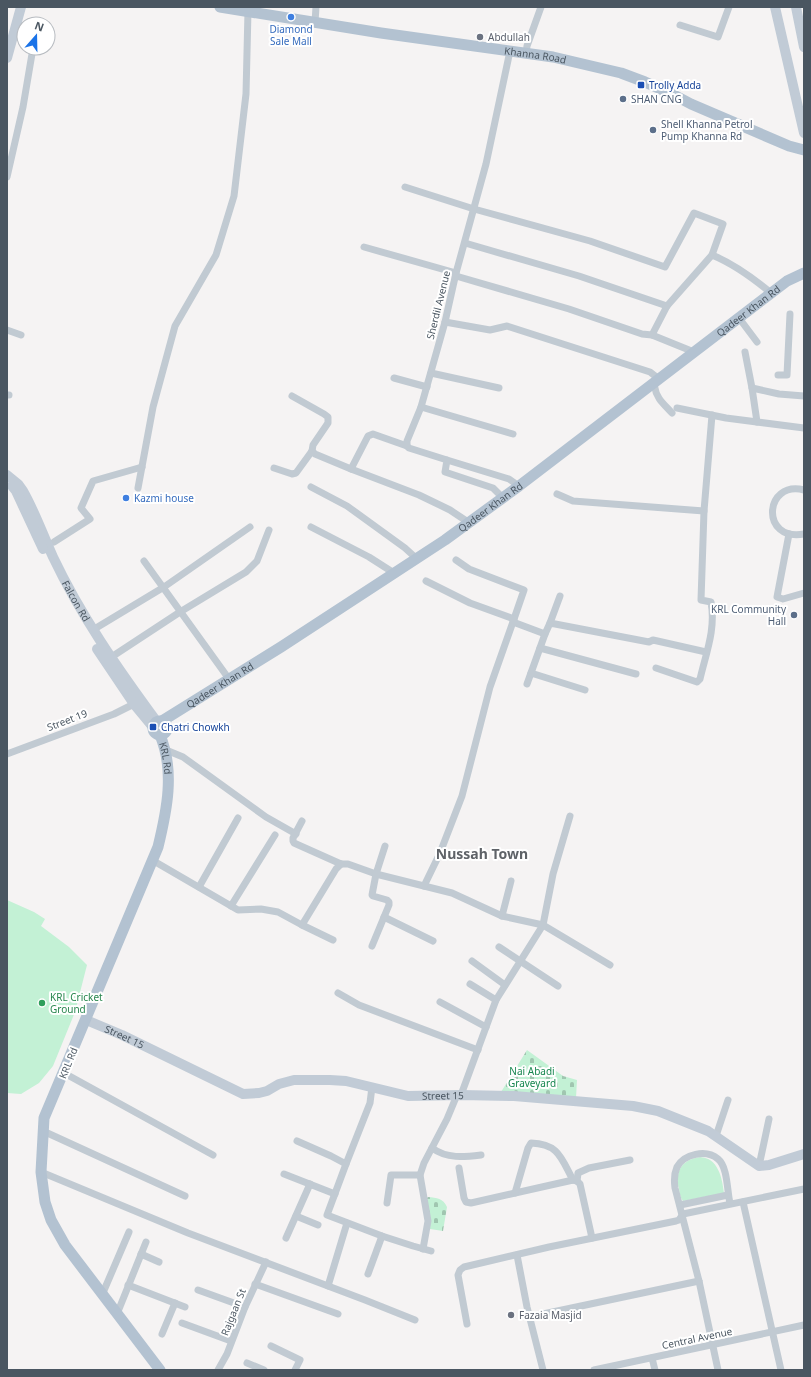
<svg xmlns="http://www.w3.org/2000/svg" width="811" height="1377" font-family="'Noto Sans',sans-serif">
<style>
.cemetery{fill:url(#cemetery-stones)}
.park{fill:#c3f1d5}
.lines{fill:none;stroke-linecap:round;stroke-linejoin:round}
.street{stroke:#c1cad2;stroke-width:7}
.secondary{stroke:#c1cbd6;stroke-width:10}
.primary{stroke:#b3c2d1;stroke-width:11}
.shop-dot{fill:#3f7fe0;stroke:#fff;stroke-width:1.5}
.worship-dot{fill:#6b7280;stroke:#fff;stroke-width:1.5}
.transit-dot{fill:#1a4fb4;stroke:#fff;stroke-width:1.5}
.service-dot{fill:#5c6f8a;stroke:#fff;stroke-width:1.5}
.leisure-dot{fill:#2e9e5b;stroke:#fff;stroke-width:1.5}
.labels{text-anchor:middle;dominant-baseline:central;stroke-width:4;stroke-linejoin:round;paint-order:stroke}
.shop-label{font-size:10px;fill:#366cbe;stroke:#fff}
.worship-label{font-size:10px;fill:#5b616d;stroke:#fff;text-anchor:start}
.street-label{font-size:10px;fill:#4a5661;stroke:#fff}
.transit-label{font-size:10px;fill:#164399;stroke:#fff;text-anchor:start}
.service-label{font-size:10px;fill:#4e5e75;stroke:#fff;text-anchor:start}
.leisure-label{font-size:10px;fill:#27864d;stroke:#fff;text-anchor:start}
.park-label{font-size:10px;fill:#17864f;stroke:#fff}
.district-label{font-size:14px;font-weight:bold;fill:#5f6368;stroke:#fff}
</style>
<defs>
<pattern id="cemetery-stones" width="16" height="16" patternUnits="userSpaceOnUse"><rect width="16" height="16" fill="#c3f1d5"/><path d="M2 7V4a2 2 0 0 1 4 0v3zM10 15v-3a2 2 0 0 1 4 0v3z" fill="#a0c6b0"/></pattern>
</defs>
<rect width="100%" height="100%" fill="#f5f3f3"/>
<g class="cemetery">
<polygon points="527,1050 563,1076 577,1080 576,1098 501,1092"/>
<path d="M428,1197C437,1198 443,1198 447,1207L443,1231L430,1229L427,1198Z"/>
</g>
<g class="park">
<polygon points="7,900 34,912 45,919 41,926 69,947 87,965 75,1012 53,1066 39,1083 21,1094 7,1093"/>
<path d="M700,1157C718,1158 722,1177 724,1193L683,1201C680,1197 680,1194 679,1189C675,1171 681,1160 700,1157Z"/>
</g>
<g class="lines">
<g class="street">
<polyline points="315,22 316,7"/>
<polyline points="680,25 718,37 729,7"/>
<polyline points="526,53 527,46 541,7"/>
<polyline points="7,177 23,107 33,48"/>
<polyline points="405,187 474,209 590,241 665,267 694,213 723,224 712,255 667,306 652,335"/>
<polyline points="465,243 579,276 667,306"/>
<polyline points="364,247 456,273"/>
<path d="M712,255C734,264 753,278 771,293"/>
<polyline points="456,276 569,309 642,334 652,335 694,352"/>
<polyline points="445,322 490,330 507,326 650,372 659,379"/>
<polyline points="742,322 757,342"/>
<polyline points="7,330 21,335"/>
<polyline points="745,352 752,388 779,394 804,396"/>
<polyline points="431,373 499,388"/>
<polyline points="778,375 787,375 790,314"/>
<polyline points="394,378 427,387"/>
<path d="M655,388C656,398 665,405 672,413"/>
<polyline points="752,388 757,422"/>
<polyline points="7,395 9,395"/>
<polyline points="421,407 513,434"/>
<polyline points="677,408 726,418 804,428"/>
<polyline points="312,451 315,454 351,469 419,495 450,510 468,522"/>
<polyline points="447,460 509,479 519,486"/>
<polyline points="274,468 292,474 296,473 312,451 313,445 328,423 328,417 324,414 292,396"/>
<polyline points="351,469 368,436 373,434 407,446"/>
<polyline points="311,487 347,506 405,548 417,559"/>
<polyline points="138,488 153,407 175,326 216,255 234,196 246,94 248,11"/>
<path d="M804,490C764,480 760,542 804,534"/>
<polyline points="557,494 573,501 704,511"/>
<polyline points="502,497 493,488 445,472 447,460 409,448 407,446 407,441 421,407 445,322 456,273 486,164 510,51"/>
<polyline points="311,527 369,557 394,573"/>
<polyline points="789,534 777,597 783,599 804,593"/>
<polyline points="54,542 90,519 81,508 93,481 142,467"/>
<polyline points="456,560 469,569 524,590 514,619"/>
<polyline points="144,561 229,679"/>
<polyline points="513,622 545,634 550,623 649,642 653,640 706,652"/>
<polyline points="550,623 560,596"/>
<polyline points="96,628 164,587 250,527"/>
<polyline points="540,648 636,674"/>
<polyline points="113,656 180,612 246,572 257,561 269,530"/>
<path d="M656,668L697,682L700,679C706,653 716,629 711,602L701,600L704,511L712,415"/>
<polyline points="531,673 585,690"/>
<polyline points="527,684 545,634"/>
<polyline points="166,750 183,757 266,817 296,834"/>
<polyline points="7,754 114,714 134,704"/>
<polyline points="570,816 553,874 543,925 610,965"/>
<polyline points="302,821 293,838 293,841 294,843 341,864 348,864 376,874 452,893 502,916 543,925 496,1000 461,1095"/>
<polyline points="152,860 238,910 261,909 278,912 302,925 336,869 341,864"/>
<polyline points="424,886 440,853 462,796 490,687 514,619 470,603 426,581"/>
<polyline points="199,887 238,818"/>
<polyline points="231,906 275,835"/>
<polyline points="502,916 511,881"/>
<polyline points="384,917 433,941"/>
<polyline points="302,925 333,940"/>
<polyline points="372,946 389,905 389,902 387,900 373,896 372,895 376,874 385,846"/>
<polyline points="499,947 558,986"/>
<polyline points="472,961 505,985"/>
<polyline points="470,984 496,1000"/>
<polyline points="338,993 359,1005 478,1050"/>
<polyline points="440,1002 486,1027"/>
<polyline points="64,1073 213,1155"/>
<polyline points="43,1131 185,1196"/>
<polyline points="716,1136 728,1100"/>
<polyline points="297,1141 331,1156 346,1164 370,1103 372,1087"/>
<path d="M432,1148C447,1159 464,1157 481,1155"/>
<polyline points="346,1164 327,1215 382,1236 413,1246 431,1251"/>
<polyline points="759,1166 769,1119"/>
<polyline points="459,1168 464,1198 466,1202 471,1203 573,1180 577,1181"/>
<polyline points="41,1172 188,1233 365,1300 415,1320"/>
<polyline points="284,1174 335,1194"/>
<path d="M515,1193L528,1148L531,1143C559,1144 561,1158 573,1180"/>
<polyline points="743,1202 781,1370"/>
<polyline points="387,1203 391,1175 420,1175"/>
<polyline points="680,1205 728,1195"/>
<polyline points="296,1216 318,1225"/>
<polyline points="286,1238 310,1184"/>
<polyline points="592,1238 580,1184 577,1181 578,1173 589,1168 630,1160"/>
<polyline points="423,1249 428,1221 420,1175 424,1163 447,1119 457,1095"/>
<polyline points="141,1254 159,1262"/>
<polyline points="517,1255 527,1307 543,1370"/>
<polyline points="368,1274 382,1236"/>
<polyline points="255,1284 338,1314"/>
<polyline points="128,1285 185,1307"/>
<polyline points="328,1286 347,1223"/>
<polyline points="198,1290 245,1307"/>
<polyline points="102,1295 129,1232"/>
<polyline points="117,1314 146,1242"/>
<polyline points="529,1317 699,1281"/>
<polyline points="182,1323 231,1341"/>
<polyline points="467,1324 458,1275 460,1270 464,1267 549,1247 676,1221 679,1220 683,1214 804,1189"/>
<polyline points="162,1334 175,1303"/>
<polyline points="271,1346 300,1360 295,1370"/>
<polyline points="652,1358 655,1370"/>
<polyline points="247,1363 264,1370"/>
<polyline points="218,1370 227,1354 245,1307 266,1262"/>
<polyline points="594,1370 804,1325"/>
<path d="M718,1370L699,1281L675,1188C674,1181 674,1174 677,1167C684,1154 706,1149 718,1159C728,1167 727,1192 730,1203"/>
</g>
<g class="secondary">
<polyline points="775,7 804,133"/>
<polyline points="796,7 804,47"/>
<polyline points="7,58 21,7"/>
<path id="s1" d="M7,475L18,484L23,491C35,512 43,535 53,557C81,616 118,669 157,722"/>
<polyline points="12,486 16,491 43,549"/>
<polyline points="97,649 134,704 153,727"/>
<path id="s2" d="M86,1020L122,1035L243,1094L259,1093L267,1091L279,1084L294,1080H330L346,1081L408,1096L461,1095L514,1096L633,1106L658,1111L708,1131L759,1166L769,1165L804,1154"/>
</g>
<g class="primary">
<path id="s3" d="M220,7L381,33L553,57L621,73L645,82L674,95L691,104L789,146L804,150"/>
<path id="s4" d="M162,721L281,647L445,540L519,486L787,281L804,273"/>
<circle cx="160" cy="728" r="7"/>
<path id="s5" d="M160,735C175,771 167,810 158,847L44,1118L41,1172L45,1202L51,1220L65,1245L160,1370"/>
</g>
</g>
<g class="shop-dot">
<circle cx="291" cy="17" r="4"/>
<circle cx="126" cy="498" r="4"/>
</g>
<g class="worship-dot">
<circle cx="480" cy="37" r="4"/>
<circle cx="511" cy="1315" r="4"/>
</g>
<g class="transit-dot">
<rect x="637" y="81" width="8" height="8" rx="2"/>
<rect x="149" y="723" width="8" height="8" rx="2"/>
</g>
<g class="service-dot">
<circle cx="623" cy="99" r="4"/>
<circle cx="653" cy="130" r="4"/>
<circle cx="794" cy="615" r="4"/>
</g>
<circle class="leisure-dot" cx="42" cy="1003" r="4"/>
<g class="labels">
<g class="shop-label">
<text x="291" y="29">Diamond<tspan x="291" dy="12">Sale Mall</tspan></text>
<text x="134" y="498" text-anchor="start">Kazmi house</text>
</g>
<g class="worship-label">
<text x="488" y="37">Abdullah</text>
<text x="519" y="1315">Fazaia Masjid</text>
</g>
<g class="street-label">
<text stroke="none"><textPath href="#s3" startOffset="319">Khanna Road</textPath></text>
<text transform="translate(438 305) rotate(-76)">Sherdil Avenue</text>
<text stroke="none"><textPath href="#s4" startOffset="716">Qadeer Khan Rd</textPath></text>
<text stroke="none"><textPath href="#s4" startOffset="392">Qadeer Khan Rd</textPath></text>
<text stroke="none"><textPath href="#s1" startOffset="145">Falcon Rd</textPath></text>
<text stroke="none"><textPath href="#s4" startOffset="68">Qadeer Khan Rd</textPath></text>
<text transform="translate(67 720) rotate(-21)">Street 19</text>
<text stroke="none"><textPath href="#s5" startOffset="24">KRL Rd</textPath></text>
<text stroke="none"><textPath href="#s2" startOffset="42">Street 15</textPath></text>
<text transform="translate(68 1063) rotate(-68)">KRL Rd</text>
<text stroke="none"><textPath href="#s2" startOffset="378">Street 15</textPath></text>
<text transform="translate(233 1312) rotate(-68)">Rajgaan St</text>
<text transform="translate(697 1338) rotate(-12)">Central Avenue</text>
</g>
<g class="transit-label">
<text x="649" y="85">Trolly Adda</text>
<text x="161" y="727">Chatri Chowkh</text>
</g>
<g class="service-label">
<text x="631" y="99">SHAN CNG</text>
<text x="661" y="124">Shell Khanna Petrol<tspan x="661" dy="12">Pump Khanna Rd</tspan></text>
<text x="786" y="609" text-anchor="end">KRL Community<tspan x="786" dy="12">Hall</tspan></text>
</g>
<g class="leisure-label">
<text x="50" y="997">KRL Cricket<tspan x="50" dy="12">Ground</tspan></text>
</g>
<g class="park-label">
<text x="532" y="1071">Nai Abadi<tspan x="532" dy="12">Graveyard</tspan></text>
</g>
<g class="district-label">
<text x="482" y="853">Nussah Town</text>
</g>
</g>
<rect width="811" height="1377" fill="none" stroke="#4a5661" stroke-width="16"/>
<g transform="translate(36 36) rotate(20)"><circle r="19" fill="#ffffff" stroke="#b7bbc0"/>
<path d="M0-3L7 15L0 10L-7 15Z" fill="#1a73e8"/>
<text y="-6" font-size="11" font-weight="bold" text-anchor="middle" fill="#4a5661">N</text>
</g>
</svg>
